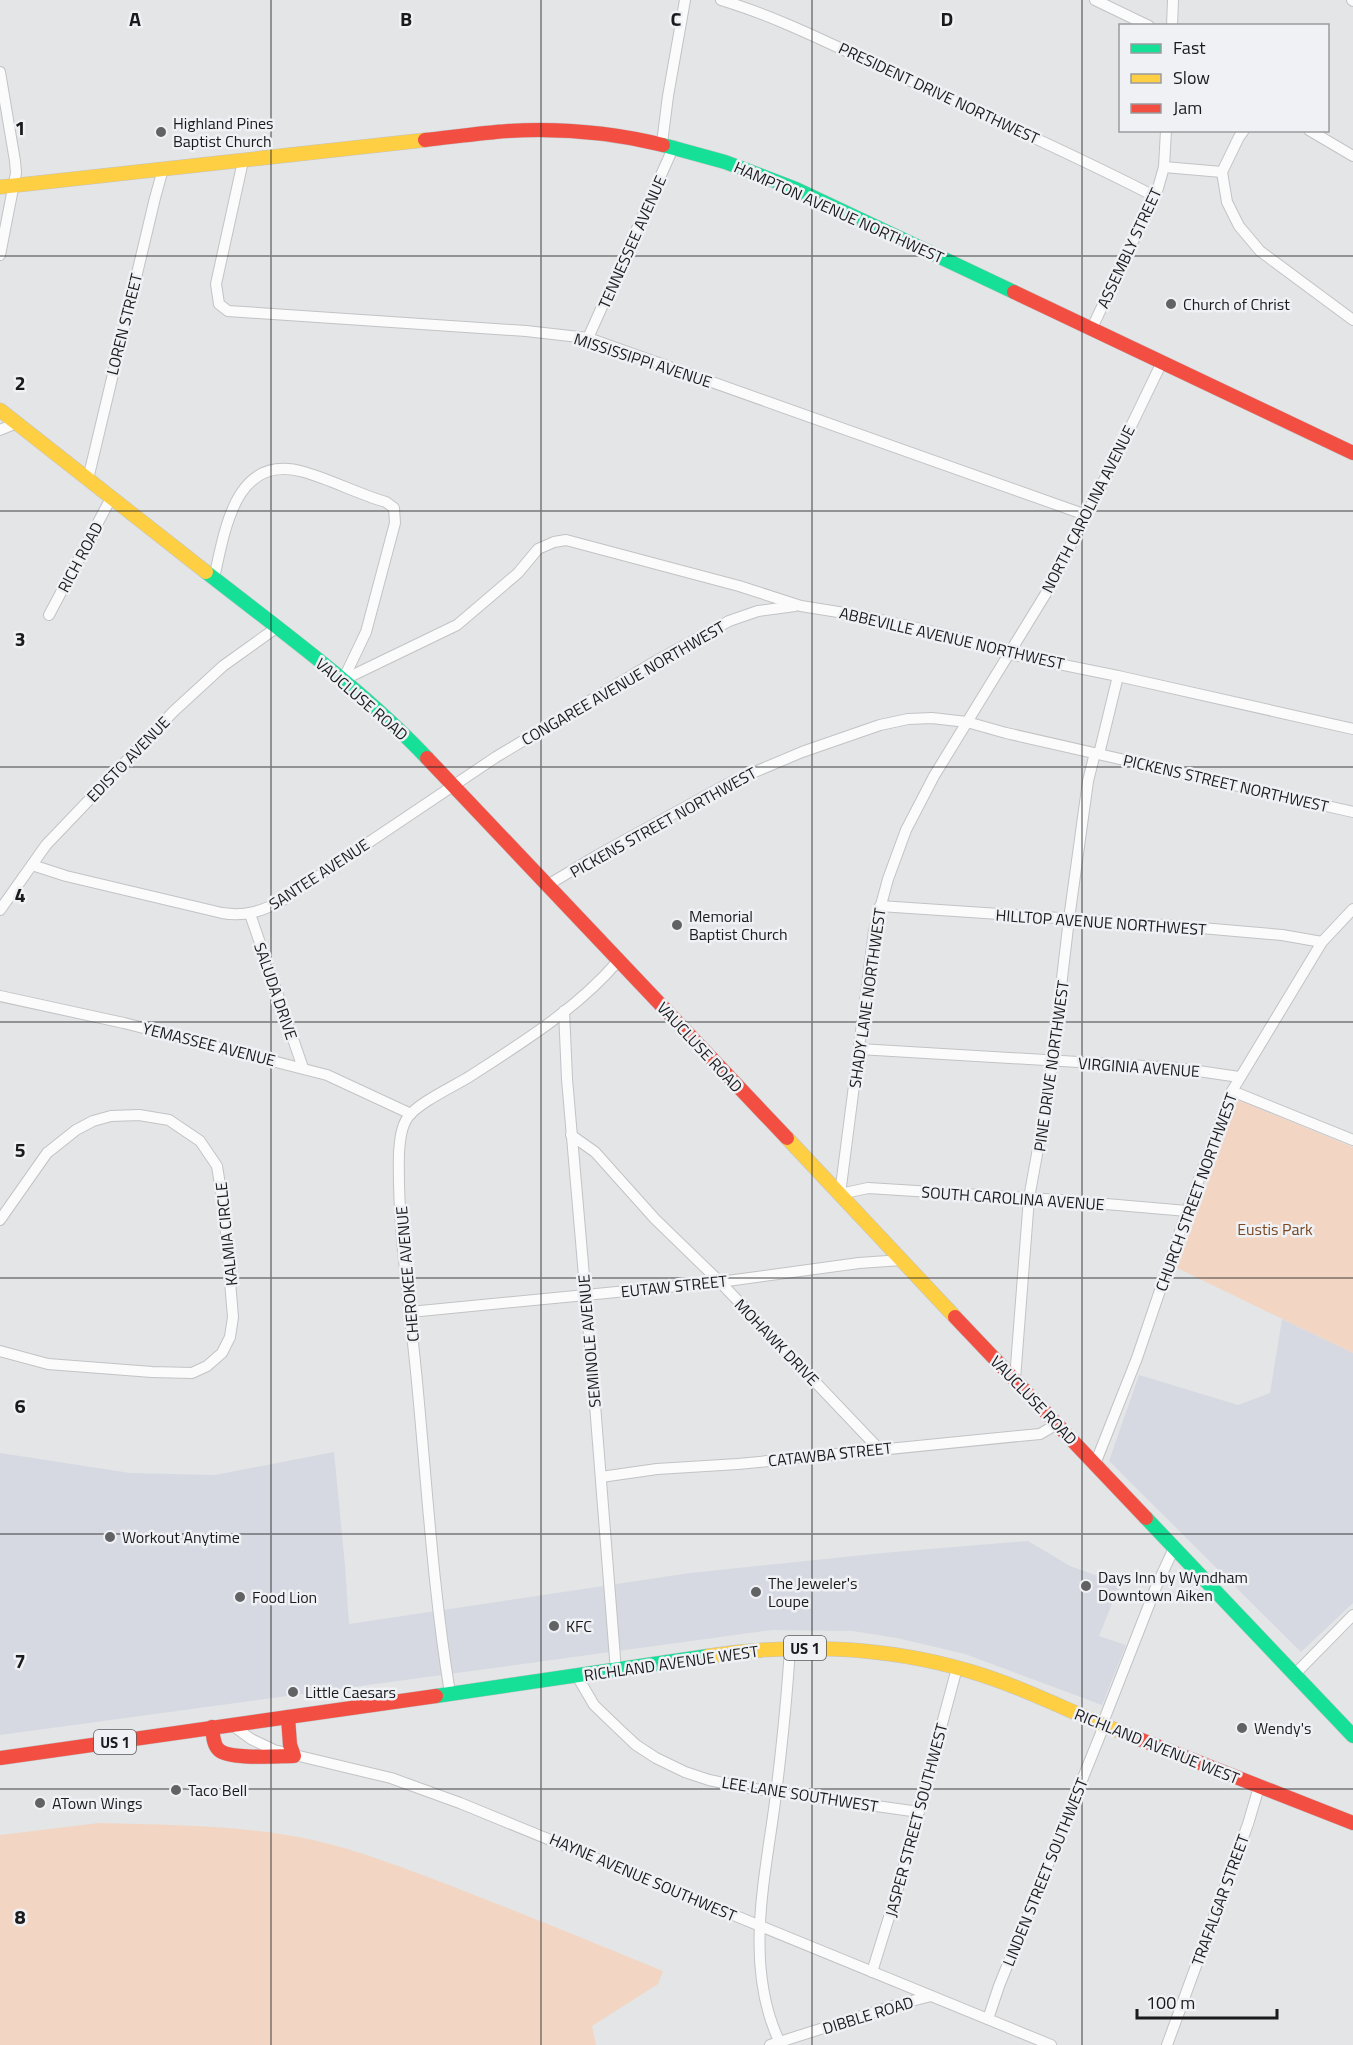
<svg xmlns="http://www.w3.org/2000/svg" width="1353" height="2045" font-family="'Titillium Web',sans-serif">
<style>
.built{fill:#d6d9e1}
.green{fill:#f2d6c3}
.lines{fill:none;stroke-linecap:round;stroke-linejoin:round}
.street-casing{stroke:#c2c3c5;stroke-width:12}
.fast-casing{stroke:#c2c3c5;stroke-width:15}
.slow-casing{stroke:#c2c3c5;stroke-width:15}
.jam-casing{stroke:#c2c3c5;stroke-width:15}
.street{stroke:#fbfbfb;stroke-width:10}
.fast{stroke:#16e098;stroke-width:14}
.slow{stroke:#ffcf43;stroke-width:14}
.jam{stroke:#f24e42;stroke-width:14}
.grid{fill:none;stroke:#1b1b1d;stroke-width:1.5;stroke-opacity:0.55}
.poi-dot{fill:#616264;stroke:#eff1f5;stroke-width:2}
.labels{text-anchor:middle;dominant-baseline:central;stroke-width:5;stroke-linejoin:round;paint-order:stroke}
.shield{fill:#eff1f5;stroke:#5b5b5e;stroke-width:1.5}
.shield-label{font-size:15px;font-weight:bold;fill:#1b1b1d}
.street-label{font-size:16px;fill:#1b1b1d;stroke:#eff1f5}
.poi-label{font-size:16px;fill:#1b1b1d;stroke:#eff1f5;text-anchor:start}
.park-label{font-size:16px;fill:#794721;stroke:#eff1f5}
.grid-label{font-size:20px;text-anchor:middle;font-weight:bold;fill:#1b1b1d;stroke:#eff1f5;stroke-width:5;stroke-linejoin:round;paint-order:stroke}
</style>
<rect width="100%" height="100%" fill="#e3e5e7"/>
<g class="built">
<polygon points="1282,1319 1353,1353 1353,1603 1301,1652 1109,1461 1139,1375 1238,1405 1270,1393"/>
<polygon points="334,1452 345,1566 349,1624 690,1573 893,1552 1028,1541 1070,1566 1120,1584 1099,1636 1126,1645 1102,1705 965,1654 897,1638 853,1631 772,1630 0,1735 0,1453 130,1473 215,1475"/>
</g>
<g class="green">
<polygon points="1238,1100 1353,1147 1353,1353 1177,1268"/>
<path d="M99,1823C170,1825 243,1825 313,1840C365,1852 415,1872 464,1891C531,1917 597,1944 663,1971L658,1984L592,2026L596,2045H0V1835Z"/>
</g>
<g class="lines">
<g class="street-casing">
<g id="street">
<path d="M721,0C784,19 842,50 902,77C986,116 1071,153 1154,196"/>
<polyline points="1095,0 1149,26"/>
<polyline points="1352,0 1353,1"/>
<polyline points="1172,26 1173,0"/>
<polyline points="0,72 15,161 16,173 0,255"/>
<polyline points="1244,130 1239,137 1222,172 1227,202 1239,226 1260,251 1353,320"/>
<polyline points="1309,130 1353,156"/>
<polyline points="662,143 668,96 685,0"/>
<polyline points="243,161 216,284 219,304 228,311 526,331 588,338 1086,515"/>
<polyline points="1164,167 1222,172"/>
<polyline points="1092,328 1158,188 1164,167 1166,130"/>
<polyline points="588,338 674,146"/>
<polyline points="1162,362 1120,449 1048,590 934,776 906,830 888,879 874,931 840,1194 868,1188 1060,1200 1187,1211"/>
<polyline points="0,430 17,423"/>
<polyline points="88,479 155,198 163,169"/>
<path d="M214,578C225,530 235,452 304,472C332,480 358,494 386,502L394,508L395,523L366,632L343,680"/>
<polyline points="49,615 111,498"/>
<polyline points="343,680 457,625 518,573 538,549 554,542 566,540 739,586 801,606 863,616 952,636 1009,654 1118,676 1353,729"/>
<polyline points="1099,754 1118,676"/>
<path d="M32,865L66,876L222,913C245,917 263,911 283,900L496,757L656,661L729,621L758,611L795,606"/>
<polyline points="546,886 598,855 731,782 802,752 880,725 908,719 932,718 967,722 1006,733 1353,812"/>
<polyline points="880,906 1178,926 1282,935 1322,942"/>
<polyline points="0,910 46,845 174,711 223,666 276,628"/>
<polyline points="250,914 303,1068"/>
<polyline points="0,996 124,1023 327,1075 411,1114"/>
<polyline points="564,1011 567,1079 594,1392 616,1671"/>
<polyline points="859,1049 1178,1068 1239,1077"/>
<polyline points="1232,1091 1353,1140"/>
<polyline points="571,1135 595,1152 655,1219 720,1282 879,1449"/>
<polyline points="0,1220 47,1153 76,1130 93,1121 111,1116 139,1115 169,1120 200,1141 217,1166 224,1210 233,1317 230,1337 222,1353 207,1366 192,1373 152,1372 48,1364 0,1351"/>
<polyline points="410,1312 720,1282 859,1263 902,1260"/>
<polyline points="1015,1379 1029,1198 1049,1088 1069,919 1088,781 1095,753"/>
<polyline points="1095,1464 1137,1358 1187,1211 1232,1091 1322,942 1353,909"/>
<polyline points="601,1477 657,1469 738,1464 1019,1436 1040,1434 1057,1424"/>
<polyline points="1295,1674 1353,1615"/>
<polyline points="577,1676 594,1705 620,1730 636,1745 656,1758 685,1772 709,1780 748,1788 919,1812"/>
<path d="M450,1693C433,1590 427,1486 417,1382C410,1306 397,1228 399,1152C400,1140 401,1127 408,1117C419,1102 455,1086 472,1075C523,1042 578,1008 618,961"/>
<polyline points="232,1725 251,1739 274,1750 391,1778 460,1803 1051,2045"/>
<polyline points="872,1972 898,1888 957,1668"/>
<polyline points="988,2019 999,1986 1101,1733 1102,1725 1156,1587 1174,1548"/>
<polyline points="770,2045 896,2005 931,1996"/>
<path d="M781,2045C742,1966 766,1876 776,1794C782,1745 787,1697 790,1648"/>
<polyline points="1167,2045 1248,1824 1259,1787"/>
</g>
</g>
<g class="fast-casing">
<g id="fast">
<polyline points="663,145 725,162 796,189 1014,292"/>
<path d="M206,572C281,631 361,688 427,758"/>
<polyline points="1146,1518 1353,1736"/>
<polyline points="436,1696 708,1656"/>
</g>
</g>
<g class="slow-casing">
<g id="slow">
<polyline points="0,187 425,140"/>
<polyline points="0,410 206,572"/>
<polyline points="787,1138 955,1317"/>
<path d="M708,1656C794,1643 885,1646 969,1671C1024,1687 1076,1715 1129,1735"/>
</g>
</g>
<g class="jam-casing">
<g id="jam">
<path d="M425,140C453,137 480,133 508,131C558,128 614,133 663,145"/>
<polyline points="1014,292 1353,453"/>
<polyline points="427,758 787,1138"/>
<polyline points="955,1317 1146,1518"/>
<path d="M212,1727C213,1734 213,1745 219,1750C230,1760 278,1756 294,1756L290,1745L288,1717"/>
<polyline points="1129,1735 1353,1823"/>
<polyline points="0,1758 436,1696"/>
</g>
</g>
<use href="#street" class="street"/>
<use href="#fast" class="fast"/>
<use href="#slow" class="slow"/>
<use href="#jam" class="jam"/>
</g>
<path class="grid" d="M271,0V2045M541,0V2045M812,0V2045M1082,0V2045M0,256H1353M0,511H1353M0,767H1353M0,1022H1353M0,1278H1353M0,1534H1353M0,1789H1353"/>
<g class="poi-dot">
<circle cx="161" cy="132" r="6"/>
<circle cx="1171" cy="304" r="6"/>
<circle cx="677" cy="925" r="6"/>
<circle cx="110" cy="1537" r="6"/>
<circle cx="1086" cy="1586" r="6"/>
<circle cx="756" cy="1592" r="6"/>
<circle cx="240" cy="1597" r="6"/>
<circle cx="554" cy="1626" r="6"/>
<circle cx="293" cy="1692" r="6"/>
<circle cx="1242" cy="1728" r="6"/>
<circle cx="176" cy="1790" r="6"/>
<circle cx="40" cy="1803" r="6"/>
</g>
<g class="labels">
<g class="shield">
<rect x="784" y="1636" width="42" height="24" rx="4.5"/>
<rect x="94" y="1730" width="42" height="24" rx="4.5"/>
</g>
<g class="shield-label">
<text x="805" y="1648">US 1</text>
<text x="115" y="1742">US 1</text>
</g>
<g class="street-label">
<text transform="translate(939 93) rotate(25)">PRESIDENT DRIVE NORTHWEST</text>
<text transform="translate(839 212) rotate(24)">HAMPTON AVENUE NORTHWEST</text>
<text transform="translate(632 242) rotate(-66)">TENNESSEE AVENUE</text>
<text transform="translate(1129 248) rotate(-65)">ASSEMBLY STREET</text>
<text transform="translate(124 324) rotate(-76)">LOREN STREET</text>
<text transform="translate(643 360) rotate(18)">MISSISSIPPI AVENUE</text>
<text transform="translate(1088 509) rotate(-63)">NORTH CAROLINA AVENUE</text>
<text transform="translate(80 557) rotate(-62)">RICH ROAD</text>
<text transform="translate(952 638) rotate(13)">ABBEVILLE AVENUE NORTHWEST</text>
<text transform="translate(623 683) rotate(-30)">CONGAREE AVENUE NORTHWEST</text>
<text transform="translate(362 699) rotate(41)">VAUCLUSE ROAD</text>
<text transform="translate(128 759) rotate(-46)">EDISTO AVENUE</text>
<text transform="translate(1226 783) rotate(13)">PICKENS STREET NORTHWEST</text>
<text transform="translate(663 822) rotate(-29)">PICKENS STREET NORTHWEST</text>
<text transform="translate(319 874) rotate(-33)">SANTEE AVENUE</text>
<text transform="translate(1101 922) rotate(4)">HILLTOP AVENUE NORTHWEST</text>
<text transform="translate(276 991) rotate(71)">SALUDA DRIVE</text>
<text transform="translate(867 998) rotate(-82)">SHADY LANE NORTHWEST</text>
<text transform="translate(209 1044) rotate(14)">YEMASSEE AVENUE</text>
<text transform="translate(700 1047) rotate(47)">VAUCLUSE ROAD</text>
<text transform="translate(1051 1066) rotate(-82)">PINE DRIVE NORTHWEST</text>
<text transform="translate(1139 1067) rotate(4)">VIRGINIA AVENUE</text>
<text transform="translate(1196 1192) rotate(-70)">CHURCH STREET NORTHWEST</text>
<text transform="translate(1013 1198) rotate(4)">SOUTH CAROLINA AVENUE</text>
<text transform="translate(226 1234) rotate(-96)">KALMIA CIRCLE</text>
<text transform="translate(407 1274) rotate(-95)">CHEROKEE AVENUE</text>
<text transform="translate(674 1286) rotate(-6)">EUTAW STREET</text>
<text transform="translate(589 1341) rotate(-95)">SEMINOLE AVENUE</text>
<text transform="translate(777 1342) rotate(46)">MOHAWK DRIVE</text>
<text transform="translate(1034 1400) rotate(46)">VAUCLUSE ROAD</text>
<text transform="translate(830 1454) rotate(-6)">CATAWBA STREET</text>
<text transform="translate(671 1663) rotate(-8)">RICHLAND AVENUE WEST</text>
<text transform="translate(1157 1746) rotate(22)">RICHLAND AVENUE WEST</text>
<text transform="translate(800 1794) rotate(9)">LEE LANE SOUTHWEST</text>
<text transform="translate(916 1820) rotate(-75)">JASPER STREET SOUTHWEST</text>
<text transform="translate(1045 1872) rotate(-68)">LINDEN STREET SOUTHWEST</text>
<text transform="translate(643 1877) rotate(23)">HAYNE AVENUE SOUTHWEST</text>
<text transform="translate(1220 1900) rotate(-70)">TRAFALGAR STREET</text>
<text transform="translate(868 2015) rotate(-17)">DIBBLE ROAD</text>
</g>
<g class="poi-label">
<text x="173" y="123">Highland Pines<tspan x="173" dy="18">Baptist Church</tspan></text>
<text x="1183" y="304">Church of Christ</text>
<text x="689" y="916">Memorial<tspan x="689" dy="18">Baptist Church</tspan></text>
<text x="122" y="1537">Workout Anytime</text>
<text x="1098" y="1577">Days Inn by Wyndham<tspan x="1098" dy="18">Downtown Aiken</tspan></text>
<text x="768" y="1583">The Jeweler's<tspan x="768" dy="18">Loupe</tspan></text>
<text x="252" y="1597">Food Lion</text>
<text x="566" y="1626">KFC</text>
<text x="305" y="1692">Little Caesars</text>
<text x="1254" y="1728">Wendy's</text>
<text x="188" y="1790">Taco Bell</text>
<text x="52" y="1803">ATown Wings</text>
</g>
<g class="park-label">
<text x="1275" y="1229">Eustis Park</text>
</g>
</g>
<g class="grid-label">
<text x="135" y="26">A</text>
<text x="406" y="26">B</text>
<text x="676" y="26">C</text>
<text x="947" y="26">D</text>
<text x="20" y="135">1</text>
<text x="20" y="390">2</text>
<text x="20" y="646">3</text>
<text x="20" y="902">4</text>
<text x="20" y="1157">5</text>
<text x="20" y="1413">6</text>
<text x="20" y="1668">7</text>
<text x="20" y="1924">8</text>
</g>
<rect x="1119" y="24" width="210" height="108" fill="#eff1f5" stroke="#9a9b9f" stroke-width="1.5"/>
<rect x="1131" y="44" width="30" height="9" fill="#16e098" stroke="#9a9b9f" stroke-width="1.5"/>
<text x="1173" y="54" font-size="18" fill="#1b1b1d">Fast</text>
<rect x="1131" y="74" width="30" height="9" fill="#ffcf43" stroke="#9a9b9f" stroke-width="1.5"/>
<text x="1173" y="84" font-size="18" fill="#1b1b1d">Slow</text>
<rect x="1131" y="104" width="30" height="9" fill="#f24e42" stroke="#9a9b9f" stroke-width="1.5"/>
<text x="1173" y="114" font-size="18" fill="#1b1b1d">Jam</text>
<path d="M1137 2009v9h140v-9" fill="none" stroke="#1b1b1d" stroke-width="3"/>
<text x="1146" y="2009" font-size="18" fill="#1b1b1d" stroke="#eff1f5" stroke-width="4.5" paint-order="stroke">100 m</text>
</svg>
